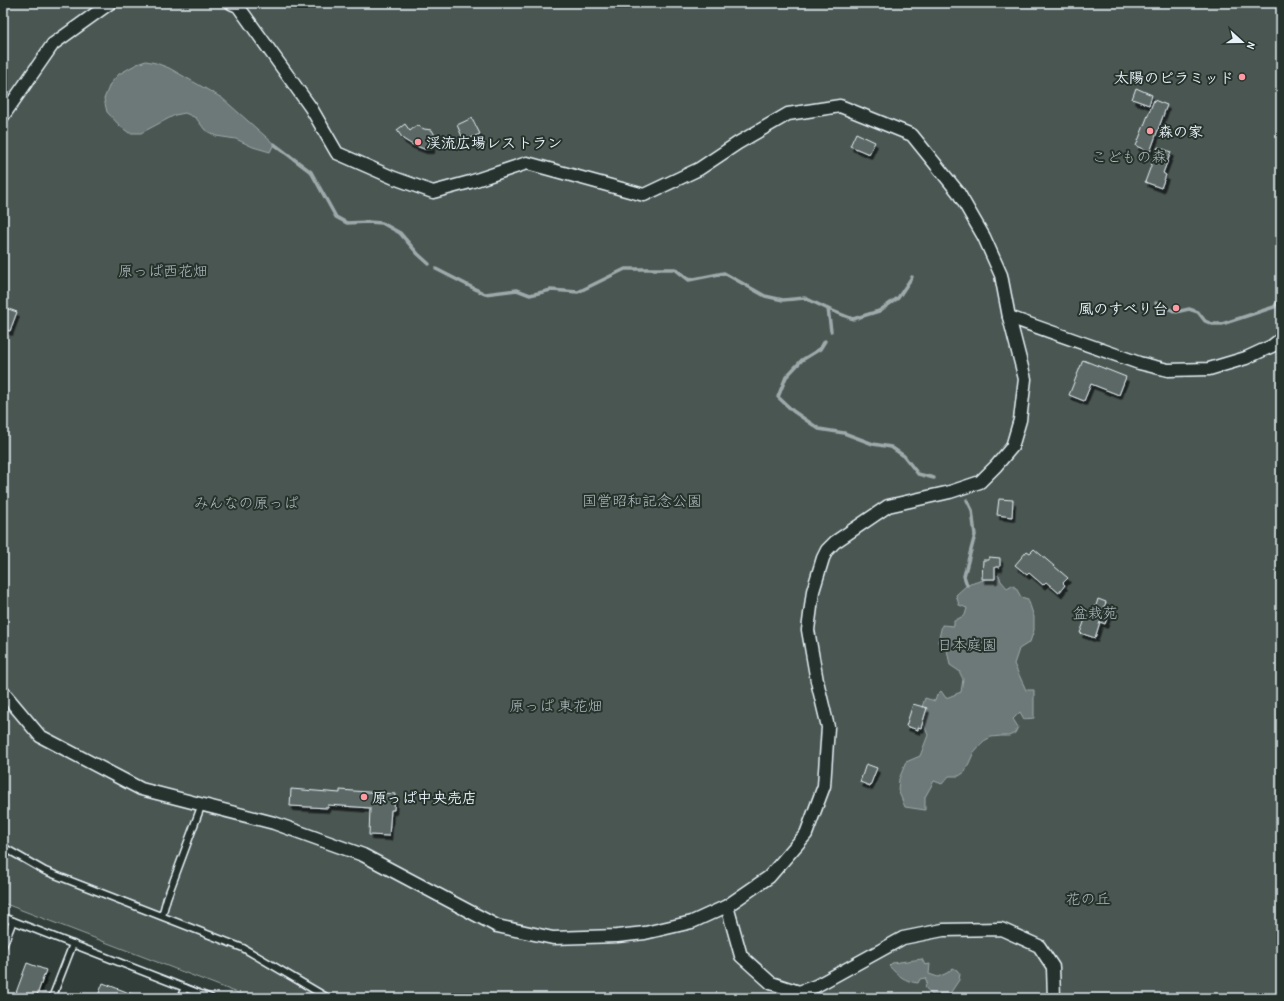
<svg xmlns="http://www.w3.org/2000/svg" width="1284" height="1001" font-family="'Patrick Hand','Klee One',sans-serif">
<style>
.green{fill:#495651;stroke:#98a4a4}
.water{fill:#6d7978;stroke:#9ea9ab}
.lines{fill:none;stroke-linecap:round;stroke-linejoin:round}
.stream{stroke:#9ea9ab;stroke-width:3.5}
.building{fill:#5c6865;stroke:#e8f1f8;filter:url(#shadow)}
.lane-casing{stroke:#e8f1f8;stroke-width:9}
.street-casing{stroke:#e8f1f8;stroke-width:15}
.lane{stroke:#26332d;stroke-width:6}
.street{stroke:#26332d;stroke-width:12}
.poi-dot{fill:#ff9aa2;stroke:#26332d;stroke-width:1.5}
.labels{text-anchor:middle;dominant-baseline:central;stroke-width:4;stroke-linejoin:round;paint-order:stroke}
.poi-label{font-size:15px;font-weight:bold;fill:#e8f1f8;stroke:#26332d;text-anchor:start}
.park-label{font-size:15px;fill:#b0bbbe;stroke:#26332d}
</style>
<defs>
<filter id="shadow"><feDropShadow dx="2.5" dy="4.5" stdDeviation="0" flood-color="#0009"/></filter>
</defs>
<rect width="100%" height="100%" fill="#323e39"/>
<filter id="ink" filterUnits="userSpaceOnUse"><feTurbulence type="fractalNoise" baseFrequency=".025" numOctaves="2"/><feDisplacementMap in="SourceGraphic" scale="8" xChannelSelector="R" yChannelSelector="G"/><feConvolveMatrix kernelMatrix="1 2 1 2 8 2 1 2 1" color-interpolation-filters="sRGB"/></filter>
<g filter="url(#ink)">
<polygon class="green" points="3,3 1281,3 1281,998 251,998 3,903"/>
<g class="water">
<polygon points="146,61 156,63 169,68 222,98 274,144 270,152 253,147 236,139 216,136 205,130 196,118 185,113 175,115 141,133 129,133 120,126 107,112 104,99 110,84 119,74 137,64"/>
<polygon points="999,575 1001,581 1007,588 1012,585 1016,588 1021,597 1028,599 1034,617 1034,630 1030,642 1019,649 1014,664 1026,690 1034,690 1034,718 1024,719 1020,712 1013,719 1018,727 1015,733 1009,736 1001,736 991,737 984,741 974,752 965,772 959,776 949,776 942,784 934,781 925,797 925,810 905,807 898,790 899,779 906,762 920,756 928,735 924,725 917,722 925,698 935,701 937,695 941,691 946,698 961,692 963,679 959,671 950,665 947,650 938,642 942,625 954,626 954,621 965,615 967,608 959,605 956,595 967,585"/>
<path d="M922,959L925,965L930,964L929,974L938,977L947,973L953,968L957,970L960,974L959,980L947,998C935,998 933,997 925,987L927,982L925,978L920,979L918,983C906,982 897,975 889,966L892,963Z"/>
</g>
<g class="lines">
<g class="stream">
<polyline points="274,144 311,172 336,217 347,223 368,222 382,223 400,233 418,254 429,264"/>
<polyline points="436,269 485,294 517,290 530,295 551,290 578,292 625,269 675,269 689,280 724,273 765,296 783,300 805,298 828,309 831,331"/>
<polyline points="1156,303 1176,312 1189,309 1198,312 1205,321 1212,324 1222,324 1274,307 1281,298"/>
<polyline points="828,309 853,319 879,311 898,298 912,277"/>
<polyline points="825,341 820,349 802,360 786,377 778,397 793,411 819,429 844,433 873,444 891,447 904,456 918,474 934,478"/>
<polyline points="967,585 964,576 975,535 972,510 967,500"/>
</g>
</g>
<g class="building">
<polygon points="1136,88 1152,95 1149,105 1132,99"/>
<polygon points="1154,100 1167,105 1150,152 1136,146"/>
<polygon points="472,118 480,134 464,141 457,125"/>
<polygon points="405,124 410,131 417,125 424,129 432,130 438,141 432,144 432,149 424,149 411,144 403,139 397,130"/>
<polygon points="856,133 875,142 869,154 850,146"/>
<polygon points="1158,147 1171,152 1163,173 1166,175 1161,188 1145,182"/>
<polygon points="3,307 17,312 10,331 3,329"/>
<polygon points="1083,360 1126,377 1119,395 1091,384 1084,401 1069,395"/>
<polygon points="999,499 1013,500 1012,517 997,515"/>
<polygon points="1034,549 1068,578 1063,583 1065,585 1059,593 1046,582 1043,585 1029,573 1027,575 1015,565 1027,551 1030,553"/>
<polygon points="989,557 1000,558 1000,567 995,567 995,579 982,579 983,560 989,560"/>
<polygon points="1098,599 1106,602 1104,608 1110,610 1105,624 1100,622 1095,638 1080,633 1086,617 1092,619"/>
<polygon points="913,704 927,708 921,728 918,727 918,730 906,726"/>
<polygon points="866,764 877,768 870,786 860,782"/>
<polygon points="291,789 340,793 340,790 395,794 394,810 391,810 389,836 369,835 370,808 328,805 328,808 290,806"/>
<polygon points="27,963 46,970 36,998 14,998"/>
<polygon points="103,983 140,997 139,998 97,998"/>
</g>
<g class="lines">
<g class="lane-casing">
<g id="lane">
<polyline points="3,847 45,871 243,948 328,998"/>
<polyline points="162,916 167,898 202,804"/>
<polyline points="3,917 211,998"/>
<polyline points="3,946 13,921"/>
<polyline points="52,998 73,944"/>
<polyline points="180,998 185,988"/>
</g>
</g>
<g class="street-casing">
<g id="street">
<polyline points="3,116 53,44 110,3"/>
<polyline points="1009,317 1139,363 1168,370 1209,369 1246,358 1272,346 1281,339"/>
<polyline points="3,692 40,736 141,789 274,823 363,855 497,926 553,938 617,936 645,933 692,922 727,906 769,877 806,834 824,786 828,727 817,681 808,630 813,591 823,558 827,550 835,542 888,506 950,492 980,482 996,466 1012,447 1020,420 1025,379 1009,317 1001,275 984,237 958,192 912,135 840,106 788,114 738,143 699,169 644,195 527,163 470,182 433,192 394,178 337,153 311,108 238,6 231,3"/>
<polyline points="727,906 741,956 771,983 799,992 816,986 903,938 943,930 1001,929 1039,946 1053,967 1054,998"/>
</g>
</g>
<use href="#lane" class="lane"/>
<use href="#street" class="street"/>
</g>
</g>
<g class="poi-dot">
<circle cx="1242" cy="77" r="4"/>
<circle cx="1150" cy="131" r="4"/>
<circle cx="418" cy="142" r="4"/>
<circle cx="1176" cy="308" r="4"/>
<circle cx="364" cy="797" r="4"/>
</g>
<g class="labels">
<g class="poi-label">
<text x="1234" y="77" text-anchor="end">太陽のピラミッド</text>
<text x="1158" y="131">森の家</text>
<text x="426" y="142">渓流広場レストラン</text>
<text x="1168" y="308" text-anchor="end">風のすべり台</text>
<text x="372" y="797">原っぱ中央売店</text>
</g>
<g class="park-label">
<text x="1129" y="156">こどもの森</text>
<text x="163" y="270">原っぱ西花畑</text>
<text x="642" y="500">国営昭和記念公園</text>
<text x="246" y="502">みんなの原っぱ</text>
<text x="1095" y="612">盆栽苑</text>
<text x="967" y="644">日本庭園</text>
<text x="556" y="705">原っぱ 東花畑</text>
<text x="1088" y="898">花の丘</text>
</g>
</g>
<rect width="1284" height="1001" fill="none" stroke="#26332d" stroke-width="16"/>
<rect x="8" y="8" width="1268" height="985" fill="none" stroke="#e8f1f8" stroke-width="1.5" filter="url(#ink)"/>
<g transform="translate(1242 42) rotate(111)" stroke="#26332d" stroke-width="3" paint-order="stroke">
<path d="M0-3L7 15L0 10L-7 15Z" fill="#e8f1f8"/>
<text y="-6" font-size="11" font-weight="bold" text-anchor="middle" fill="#e8f1f8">N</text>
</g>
</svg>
